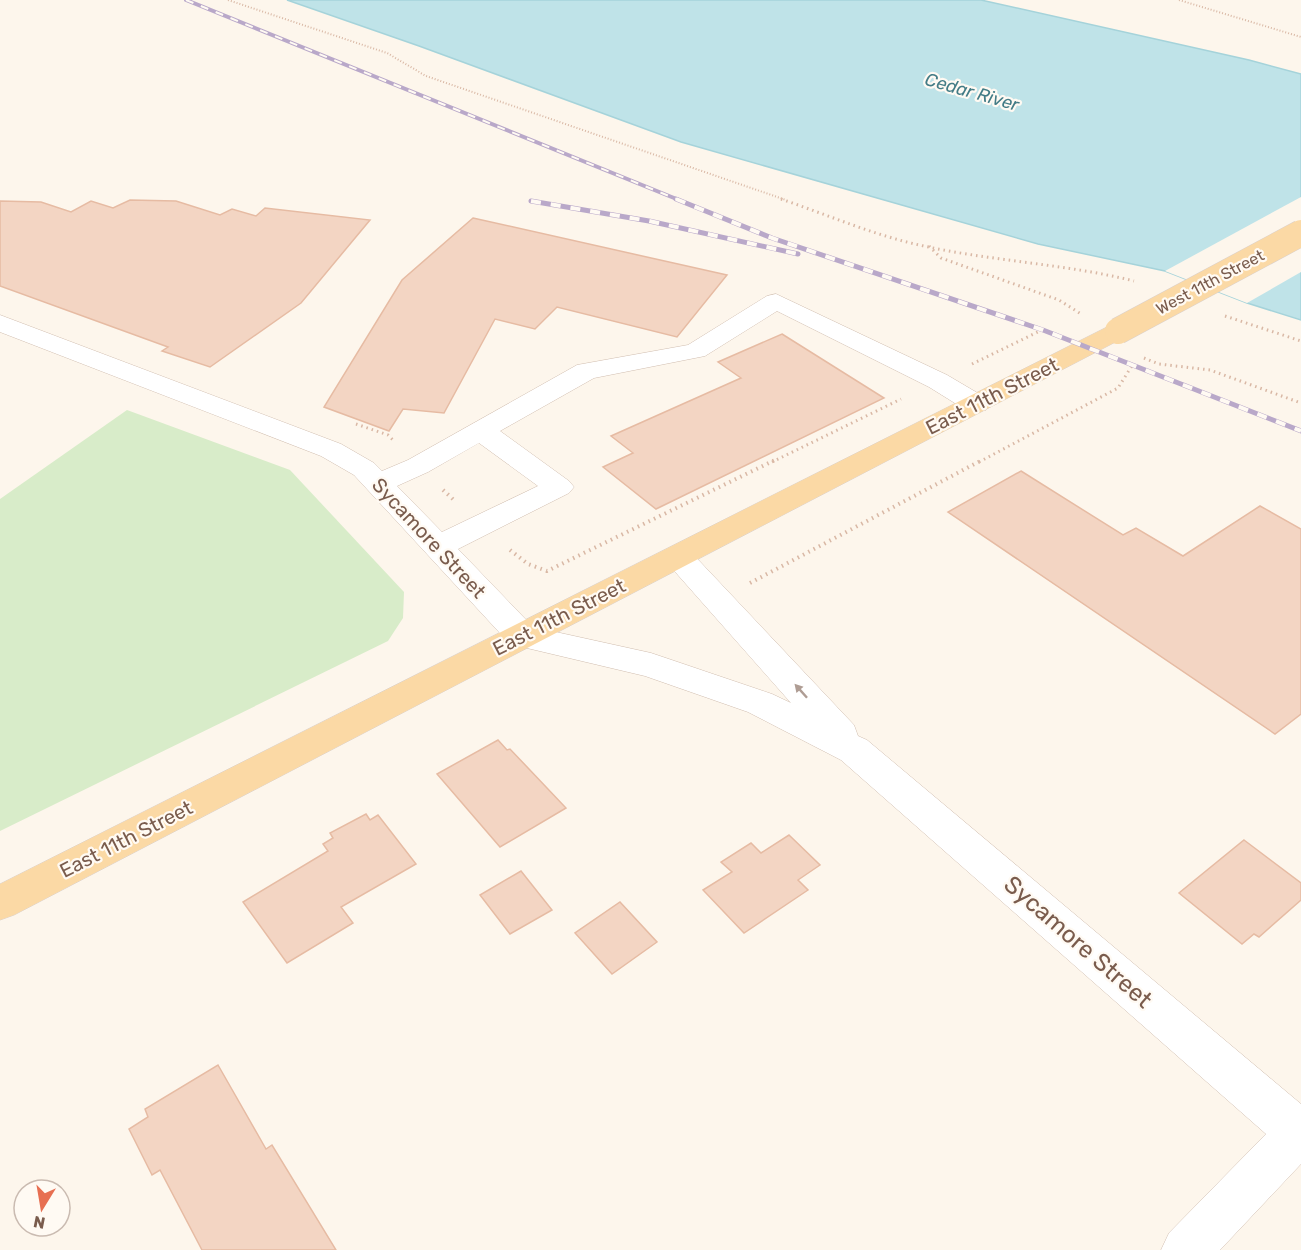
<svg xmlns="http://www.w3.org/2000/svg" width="1301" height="1250" font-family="Rubik,sans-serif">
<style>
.green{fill:#d8ecc9}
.water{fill:#bfe3e8;stroke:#a5d3da;stroke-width:1.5}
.pier{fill:#fdf6ec}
.building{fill:#f3d5c3;stroke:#e6bba3;stroke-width:1.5}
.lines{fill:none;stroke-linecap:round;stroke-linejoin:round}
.minor-casing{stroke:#d1beb0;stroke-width:1}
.major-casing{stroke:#dad1cd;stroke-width:1}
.path-far2{stroke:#d9b8a5;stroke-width:2;stroke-dasharray:1 2;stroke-linecap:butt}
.path-far1{stroke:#d9b8a5;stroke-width:3;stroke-dasharray:1.5 4;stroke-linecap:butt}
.path{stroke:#d9b8a5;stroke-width:4;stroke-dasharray:1.5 4.5;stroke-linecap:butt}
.minor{fill:#fff;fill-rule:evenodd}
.major{fill:#fbd9a5;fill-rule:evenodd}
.rail-far1-casing{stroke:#b9a8c9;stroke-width:4}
.rail-casing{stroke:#b9a8c9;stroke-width:5}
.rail-far1{stroke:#fffaf3;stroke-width:2;stroke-dasharray:8;stroke-linecap:butt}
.rail{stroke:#fffaf3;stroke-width:4;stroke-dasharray:10;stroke-linecap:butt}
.major-bridge-casing{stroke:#dad1cd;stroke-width:27;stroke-linecap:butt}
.major-bridge{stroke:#fbd9a5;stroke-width:26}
.oneway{fill:#af9d94}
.labels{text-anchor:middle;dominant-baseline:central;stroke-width:4.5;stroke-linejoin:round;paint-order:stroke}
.far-street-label{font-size:16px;fill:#7a5c4d;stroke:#fffaf3}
.far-water-label{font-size:18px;font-style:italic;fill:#437c86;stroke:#fffaf3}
.street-label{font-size:20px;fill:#7a5c4d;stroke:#fffaf3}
.near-street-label{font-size:24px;fill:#7a5c4d;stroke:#fffaf3}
</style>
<rect width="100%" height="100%" fill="#fdf6ec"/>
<polygon class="green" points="127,410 290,470 404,592 403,618 388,641 0,831 0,499"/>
<polygon class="water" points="287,0 981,0 1249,60 1301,74 1301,320 1247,303 1165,271 1038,244 681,142 419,46"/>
<polygon class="pier" points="1301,197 1301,272 1247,303 1165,271"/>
<g class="building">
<polygon points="130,200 176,201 220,215 232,209 256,216 265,208 370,220 301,303 210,367 162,351 168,347 0,286 0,201 41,202 71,212 91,201 113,208"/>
<polygon points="473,218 727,275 677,337 557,307 535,329 495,319 444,413 403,409 389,431 324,407 402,280"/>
<polygon points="782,334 884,398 656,509 603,467 633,453 611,436 741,378 718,362"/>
<polygon points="1021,471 1123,535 1136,528 1183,556 1260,506 1301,529 1301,714 1275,734 948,512"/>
<polygon points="498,740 507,750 510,749 566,808 500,847 437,774"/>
<polygon points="366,814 370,820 378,815 416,864 341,907 353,923 287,963 243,902 328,851 323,844 333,838 330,833"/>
<polygon points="789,835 820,865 798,880 808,890 744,933 703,890 732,872 721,862 751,843 761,853"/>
<polygon points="1244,840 1301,883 1301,900 1259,937 1254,934 1242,944 1179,893"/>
<polygon points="521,871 552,910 510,934 480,895"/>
<polygon points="620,902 657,942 612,974 575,933"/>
<polygon points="218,1065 266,1149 272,1145 336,1250 202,1250 160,1170 152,1175 129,1129 148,1117 145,1109"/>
</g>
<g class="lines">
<g class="minor-casing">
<path id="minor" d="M776,294L947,375L986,398L990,404L986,410L976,412L966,410L929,387L777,311L705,356L594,378L500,431L569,481L574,487L569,493L458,549L533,627L651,653L772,694L791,703L662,557L667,550L678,547L689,550L854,725L858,736L867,740L1301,1104V1164L1220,1250H1161L1169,1233L1266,1134L841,760L748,712L645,676L510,644L354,475L321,456L0,332V315L341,444L374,463L382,471L408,460L577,365L688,345L767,296ZM479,443L538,486L442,532L397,486L428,472Z"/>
</g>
<g class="major-casing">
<polygon id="major" points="1118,323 1127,326 1131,331 1127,336 14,915 0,920 0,884 1109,326"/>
</g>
<g class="path-far2">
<polyline points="228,0 387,53 426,76 786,200"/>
<polyline points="1179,0 1301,37"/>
</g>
<g class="path-far1">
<path d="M781,199C822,213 862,230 903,241C979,261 1058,262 1134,281"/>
<polyline points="929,246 941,258 1059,300 1081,314"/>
<polyline points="1225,316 1301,341"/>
<polyline points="1144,358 1159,364 1210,370 1301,403"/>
<polyline points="972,364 1046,328"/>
<polyline points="356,424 388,435 395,442"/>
<polyline points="772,462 901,399"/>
<polyline points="979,462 1118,388 1133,364"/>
</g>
<g class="path">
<polyline points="443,490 455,501"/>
<polyline points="510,550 528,564 547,571 775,460"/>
<polyline points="750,583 982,460"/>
</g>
<use href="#minor" class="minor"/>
<use href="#major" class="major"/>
<g class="rail-far1-casing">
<polyline id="rail-far1" points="186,0 679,200"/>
</g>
<g class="rail-casing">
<g id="rail">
<polyline points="676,199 772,238 1043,330 1301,431"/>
<polyline points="531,201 649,221 798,254"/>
</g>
</g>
<use href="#rail-far1" class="rail-far1"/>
<use href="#rail" class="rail"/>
<g class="major-bridge-casing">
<polyline id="major-bridge" points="1118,331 1301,233"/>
</g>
<use href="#major-bridge" class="major-bridge"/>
</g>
<defs><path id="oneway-solid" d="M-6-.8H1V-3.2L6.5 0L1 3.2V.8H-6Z" transform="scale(1.5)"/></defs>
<use class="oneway" href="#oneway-solid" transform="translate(801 691) rotate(-132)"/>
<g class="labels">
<g class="far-street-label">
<text transform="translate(1210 282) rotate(-28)">West 11th Street</text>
</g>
<g class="far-water-label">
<text transform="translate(972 92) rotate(16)">Cedar River</text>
</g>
<g class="street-label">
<text transform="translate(992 396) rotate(-27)">East 11th Street</text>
<text transform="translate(429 538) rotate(47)">Sycamore Street</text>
<text transform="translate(559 617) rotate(-27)">East 11th Street</text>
<text transform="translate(126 839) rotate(-27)">East 11th Street</text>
</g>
<g class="near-street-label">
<text transform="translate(1078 942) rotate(41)">Sycamore Street</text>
</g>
</g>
<g transform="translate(42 1208) rotate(191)"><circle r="28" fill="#fffaf3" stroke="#cabbb1" stroke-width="1.5"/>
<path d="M0-4.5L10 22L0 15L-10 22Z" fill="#e76f51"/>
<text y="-9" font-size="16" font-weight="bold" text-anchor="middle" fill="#7a5c4d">N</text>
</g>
</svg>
